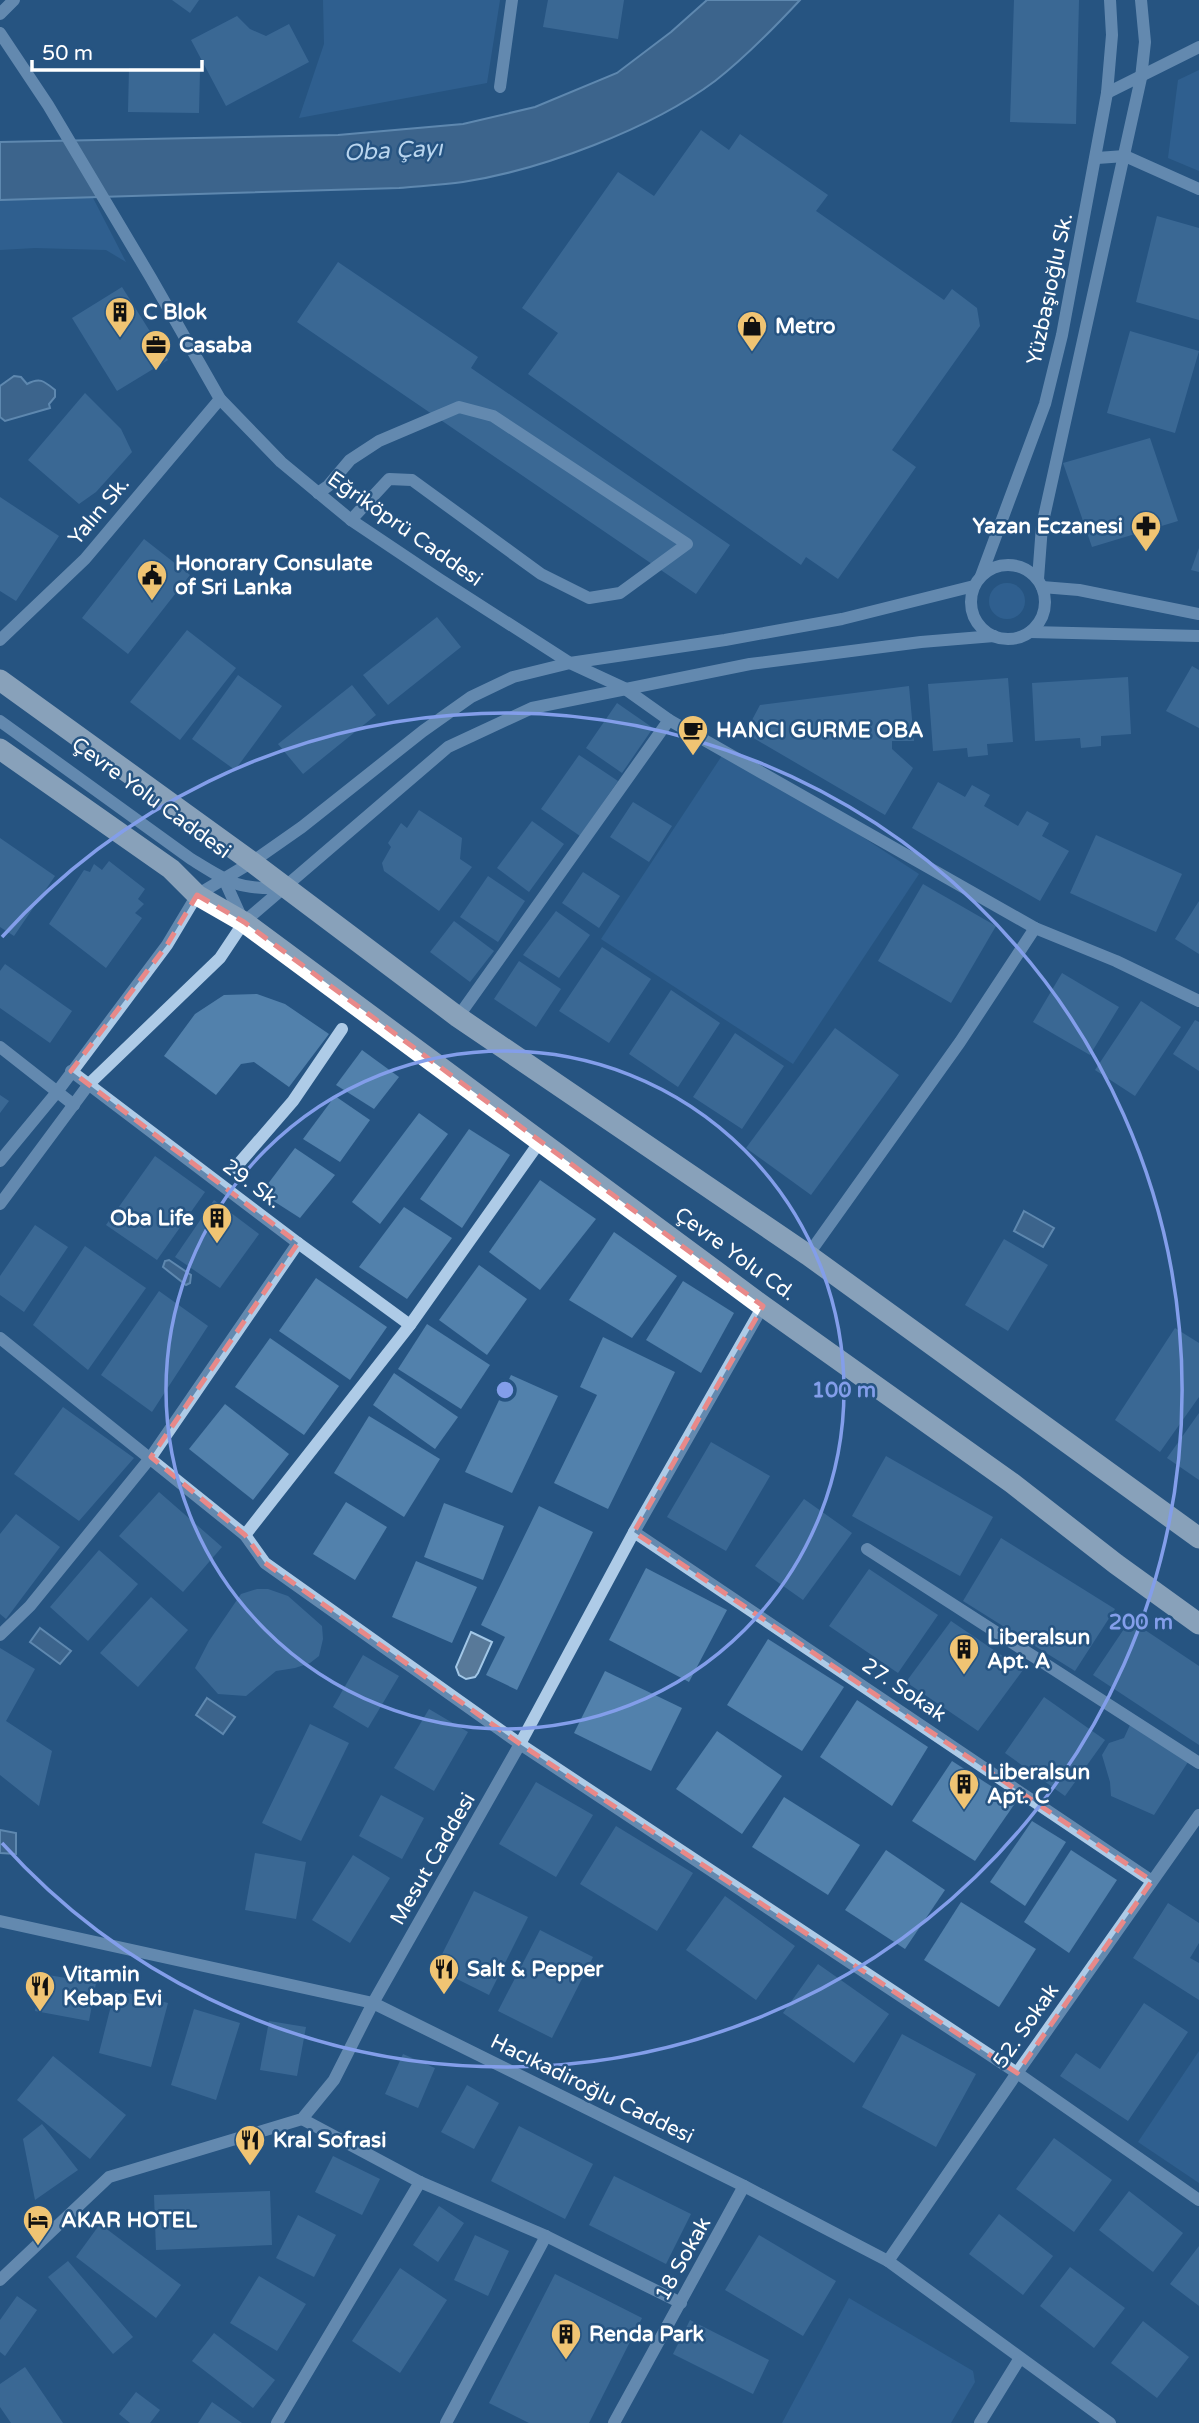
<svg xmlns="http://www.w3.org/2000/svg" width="1199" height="2423" font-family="'Varela Round',sans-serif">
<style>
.green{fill:#3a6e9f}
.water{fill:#587999;stroke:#a2c7e7;stroke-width:2}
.building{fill:#5281ac}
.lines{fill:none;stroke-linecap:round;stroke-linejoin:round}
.minor{stroke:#aecbe7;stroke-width:12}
.highway{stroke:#fff;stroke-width:21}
.marked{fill:none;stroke:#e88989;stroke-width:5;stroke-dasharray:14 9;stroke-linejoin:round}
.ring{fill:none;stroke:#839eea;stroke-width:3.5}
.labels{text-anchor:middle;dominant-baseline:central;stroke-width:5;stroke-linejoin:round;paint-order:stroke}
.street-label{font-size:21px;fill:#fff;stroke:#265482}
.poi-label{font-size:21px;font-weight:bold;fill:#fff;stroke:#265482;text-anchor:start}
.water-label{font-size:23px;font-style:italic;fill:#b9d5ee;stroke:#265482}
.centre{fill:#839eea;stroke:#265482;stroke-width:3.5}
.ring-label{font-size:21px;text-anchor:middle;font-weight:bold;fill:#839eea;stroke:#265482;stroke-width:5;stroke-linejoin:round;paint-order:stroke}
</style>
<rect width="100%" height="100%" fill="#265482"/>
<g class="green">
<polygon points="323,0 500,0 487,83 299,118 324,44"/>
<polygon points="1199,70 1199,171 1168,158 1178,80"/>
<polygon points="92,196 126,262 106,250 35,248 0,250 0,200"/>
<circle cx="1007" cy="601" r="18"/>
<polygon points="727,748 919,874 793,1064 601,939"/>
<polygon points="1199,2051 1199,2183 1138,2142"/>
<polygon points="849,2298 973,2371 975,2382 951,2423 782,2423"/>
</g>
<g class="water">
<path d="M707,0H800C773,29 746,57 715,81C651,129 541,170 463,182C442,185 420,186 399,188L0,200V142L338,135L463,124L535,107L617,73L671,32Z"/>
<path d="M14,376L21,377L27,384C40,377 44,381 55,390V397L49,404L50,408L5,421L0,417V386Z"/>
<polygon points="1024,1211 1054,1228 1043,1247 1014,1231"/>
<polygon points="169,1260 191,1275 190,1283 186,1285 163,1267 165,1261"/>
<polygon points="40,1628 71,1651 60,1664 30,1642"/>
<polygon points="471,1632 492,1642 478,1673 475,1677 466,1679 459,1675 456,1667"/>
<polygon points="207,1698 235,1717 223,1734 196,1715"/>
<polygon points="0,1830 16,1833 16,1854 0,1853"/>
</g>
<g class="building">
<polygon points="172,0 199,0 190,13"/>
<polygon points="548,0 624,0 618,39 543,27"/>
<polygon points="1014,0 1079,0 1076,124 1010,122"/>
<polygon points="237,16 250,29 266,36 289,24 309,62 226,106 191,40"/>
<polygon points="129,68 200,69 199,113 128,112"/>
<polygon points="701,130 729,150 740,134 828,195 816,211 819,213 944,300 952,289 977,308 980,326 892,450 916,467 838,579 806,557 801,565 528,374 558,333 522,308 618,172 654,196"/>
<polygon points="1157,216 1199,228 1199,320 1136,302"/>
<polygon points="338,262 478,357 471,368 730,545 696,594 297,322"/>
<polygon points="122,287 168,360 117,391 72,318"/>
<polygon points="1130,331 1199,351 1175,433 1107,413"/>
<polygon points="85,393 121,429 132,452 96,492 79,504 28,460"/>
<polygon points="1150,438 1178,521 1092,547 1063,463"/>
<polygon points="0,497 59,536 16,601 0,591"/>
<polygon points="144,539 190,575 128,654 82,618"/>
<polygon points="1199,548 1199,572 1191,570"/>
<polygon points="437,617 461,647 388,705 363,675"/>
<polygon points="187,630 236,668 180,740 130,702"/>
<polygon points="1192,666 1199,670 1199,728 1166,711"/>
<polygon points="238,675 282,706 235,770 192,739"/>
<polygon points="1128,677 1131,734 1101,736 1101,746 1081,748 1080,738 1035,741 1032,683"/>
<polygon points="1008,678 1013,742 987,744 988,755 968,757 967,748 933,751 928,684"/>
<polygon points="352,685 376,715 303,774 278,744"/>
<polygon points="909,686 914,741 892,741 892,749 913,768 885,815 745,733 760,705"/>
<polygon points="617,703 653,728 622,773 586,748"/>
<polygon points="579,755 618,781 580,836 541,809"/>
<polygon points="938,782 965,797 972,785 990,795 984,806 1018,826 1027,811 1049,823 1042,836 1069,851 1040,901 912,828"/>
<polygon points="633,802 672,826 649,862 610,837"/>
<polygon points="419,810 462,838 460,859 472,867 439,911 384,871 382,863 391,847 388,843 401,823 407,828"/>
<polygon points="532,821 564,844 529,892 497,868"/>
<polygon points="1096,835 1182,874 1156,932 1070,893"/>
<polygon points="0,838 55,876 14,936 0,927"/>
<polygon points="109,861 145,889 138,899 144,904 135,913 142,918 106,968 49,924 84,870 90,872 94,864 102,870"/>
<polygon points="583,872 620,896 599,928 562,903"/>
<polygon points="488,876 525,901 498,942 460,917"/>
<polygon points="923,884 996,926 951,1003 878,961"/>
<polygon points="1199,901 1199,954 1175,939"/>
<polygon points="556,911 590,935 559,978 523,955"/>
<polygon points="454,921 494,951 470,982 430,952"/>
<polygon points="602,947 651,979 609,1043 559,1011"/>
<polygon points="519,961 561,989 536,1027 494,999"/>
<polygon points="5,964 72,1011 50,1043 0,1008 0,971"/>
<polygon points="1062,973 1119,1007 1090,1055 1033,1022"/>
<polygon points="671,990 720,1023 678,1087 629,1054"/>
<polygon points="257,994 285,1004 329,1034 289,1087 254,1062 241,1064 216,1095 164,1056 195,1014 224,995"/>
<polygon points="1141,1001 1181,1027 1135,1096 1095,1070"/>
<polygon points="1195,1020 1199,1022 1199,1071 1173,1054"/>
<polygon points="835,1028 899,1075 811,1195 746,1148"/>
<polygon points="735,1033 784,1066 742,1129 693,1097"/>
<polygon points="362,1050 399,1077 374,1109 336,1085"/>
<polygon points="0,1095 9,1101 0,1113"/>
<polygon points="335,1096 370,1120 340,1162 303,1139"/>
<polygon points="419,1113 448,1134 380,1224 352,1202"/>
<polygon points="469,1129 510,1155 462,1228 420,1199"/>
<polygon points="295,1148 335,1175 300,1218 261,1193"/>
<polygon points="155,1156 205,1192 157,1260 106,1225"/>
<polygon points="540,1180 596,1219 540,1290 489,1252"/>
<polygon points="214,1200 259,1234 220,1288 175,1257"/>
<polygon points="404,1207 452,1238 407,1299 359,1267"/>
<polygon points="35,1225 68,1247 24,1312 0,1295 0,1276"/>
<polygon points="614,1232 677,1276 632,1338 569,1300"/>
<polygon points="1004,1239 1048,1265 1008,1331 965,1305"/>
<polygon points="85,1246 146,1288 88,1370 33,1325"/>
<polygon points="479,1265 527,1299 487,1355 439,1320"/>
<polygon points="316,1278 387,1327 350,1380 279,1331"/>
<polygon points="683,1281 734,1313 701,1373 646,1340"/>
<polygon points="159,1291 208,1326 152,1412 101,1375"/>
<polygon points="427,1324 490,1365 461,1409 398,1369"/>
<polygon points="1175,1328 1199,1343 1199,1397 1160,1452 1115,1420"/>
<polygon points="603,1337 675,1372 608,1509 554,1483 597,1395 580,1387"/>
<polygon points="270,1338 339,1386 304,1435 235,1387"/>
<polygon points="394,1373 458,1417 435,1449 373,1405"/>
<polygon points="511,1375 558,1396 512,1493 465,1472"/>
<polygon points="225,1404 289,1454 253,1500 189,1449"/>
<polygon points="63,1407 134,1458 79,1521 14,1474"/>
<polygon points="1199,1413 1199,1480 1167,1458"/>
<polygon points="369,1416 440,1459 404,1517 334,1473"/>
<polygon points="711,1442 770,1476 726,1551 667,1517"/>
<polygon points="886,1456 993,1517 960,1576 852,1516"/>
<polygon points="159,1492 222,1547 183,1592 119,1536"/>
<polygon points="804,1499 852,1533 803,1600 755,1566"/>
<polygon points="346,1502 387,1527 355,1580 313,1554"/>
<polygon points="444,1503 504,1526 483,1580 424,1557"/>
<polygon points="539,1506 593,1532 517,1690 486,1675 505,1637 481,1625"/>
<polygon points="16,1514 60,1547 6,1619 0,1614 0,1534"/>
<polygon points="1001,1538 1115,1609 1075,1671 963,1601"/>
<polygon points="99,1550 138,1584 88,1641 50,1607"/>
<polygon points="416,1561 477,1587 452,1643 392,1617"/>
<polygon points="646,1568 727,1610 689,1682 609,1640"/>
<polygon points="869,1569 938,1615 898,1673 829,1626"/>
<polygon points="257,1589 268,1589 288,1596 322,1626 323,1639 319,1656 310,1663 295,1668 276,1671 246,1696 218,1694 195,1668 209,1641 241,1594"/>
<polygon points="151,1597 188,1630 138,1687 100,1653"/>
<polygon points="1130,1620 1199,1666 1199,1745 1093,1675"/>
<polygon points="951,1621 1023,1670 978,1731 906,1682"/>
<polygon points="768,1639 844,1687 802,1751 727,1705"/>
<polygon points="0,1648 35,1669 6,1721 52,1751 39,1806 0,1775"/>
<polygon points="363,1655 399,1676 368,1728 333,1707"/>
<polygon points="605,1671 682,1708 651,1771 574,1733"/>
<polygon points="1044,1697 1105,1740 1065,1796 1005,1753"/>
<polygon points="857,1700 928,1747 892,1806 820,1757"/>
<polygon points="429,1709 468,1732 434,1791 394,1768"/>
<polygon points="310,1724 349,1743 301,1841 262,1823"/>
<polygon points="1130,1725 1188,1762 1154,1815 1111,1796 1110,1782 1102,1755 1109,1743 1124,1738"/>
<polygon points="717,1731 782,1776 742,1834 676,1789"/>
<polygon points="952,1761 1016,1802 975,1861 912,1821"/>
<polygon points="536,1782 593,1815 556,1877 499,1844"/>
<polygon points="381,1795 424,1818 402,1859 359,1836"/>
<polygon points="784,1797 860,1845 828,1895 752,1847"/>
<polygon points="1032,1821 1066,1842 1025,1906 990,1882"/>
<polygon points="616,1826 693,1873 657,1931 580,1884"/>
<polygon points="886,1850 945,1890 905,1949 845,1910"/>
<polygon points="1071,1850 1117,1880 1069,1953 1024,1922"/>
<polygon points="255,1853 306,1862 296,1919 245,1910"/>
<polygon points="353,1855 390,1878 350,1943 312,1920"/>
<polygon points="474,1891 528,1917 489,1995 435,1968"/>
<polygon points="725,1896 795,1946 756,2000 686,1950"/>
<polygon points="961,1902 1036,1949 999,2007 924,1960"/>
<polygon points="1168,1903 1199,1923 1199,1943 1190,1958 1199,1963 1199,2000 1133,1958"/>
<polygon points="540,1930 593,1957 552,2038 498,2011"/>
<polygon points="818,1964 889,2014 854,2063 783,2013"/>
<polygon points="42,1974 96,1983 89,2021 35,2011"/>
<polygon points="115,1990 168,2003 151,2067 99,2053"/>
<polygon points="1144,2003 1188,2032 1128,2121 1060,2076 1076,2053 1100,2069"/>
<polygon points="194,2009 240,2023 216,2100 171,2085"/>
<polygon points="269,2021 306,2027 297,2076 260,2070"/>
<polygon points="902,2034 976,2074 936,2147 862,2107"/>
<polygon points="403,2054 435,2068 418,2108 385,2094"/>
<polygon points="53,2056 126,2115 90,2159 17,2100"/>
<polygon points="467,2085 499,2103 474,2149 441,2132"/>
<polygon points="42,2124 78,2170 35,2200 23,2139"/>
<polygon points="519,2126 593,2164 565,2219 491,2181"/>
<polygon points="1054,2138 1112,2180 1074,2232 1016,2189"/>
<polygon points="333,2156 380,2179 362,2215 315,2192"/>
<polygon points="614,2176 691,2214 666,2264 589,2225"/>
<polygon points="270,2191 272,2245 156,2250 154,2195"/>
<polygon points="1129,2191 1183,2233 1153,2272 1099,2230"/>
<polygon points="439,2206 464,2223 438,2262 413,2245"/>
<polygon points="999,2214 1053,2256 1023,2295 969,2254"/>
<polygon points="298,2215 336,2235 314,2277 276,2258"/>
<polygon points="100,2224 181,2285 156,2318 76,2257"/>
<polygon points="475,2235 509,2251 488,2296 454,2280"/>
<polygon points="759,2235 836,2281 803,2336 725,2290"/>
<polygon points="1199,2246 1199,2306 1170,2284"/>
<polygon points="68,2261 133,2337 113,2354 48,2277"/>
<polygon points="1070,2267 1125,2308 1094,2348 1040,2306"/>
<polygon points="400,2268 447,2300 400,2373 352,2341"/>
<polygon points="555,2274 642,2318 589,2423 529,2423 489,2403"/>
<polygon points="259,2276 306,2304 277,2351 230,2323"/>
<polygon points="17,2296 37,2310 5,2356 0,2352 0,2320"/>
<polygon points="690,2320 769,2360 753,2394 673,2354"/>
<polygon points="1143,2321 1189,2357 1157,2398 1111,2363"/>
<polygon points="214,2333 275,2380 253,2408 192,2361"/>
<polygon points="25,2367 63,2423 11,2423 0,2407 0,2384"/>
<polygon points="136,2392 160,2410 150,2423 130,2423 119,2414"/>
<polygon points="212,2402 242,2423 198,2423"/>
</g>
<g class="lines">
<g class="minor">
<polyline points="0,14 14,0"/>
<polyline points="0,33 48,105 151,278 220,399 281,462 351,520 439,579 570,663 624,688 669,720 1035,928 1116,961 1199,1001"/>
<polyline points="500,87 512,0"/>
<polyline points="1107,93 1199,47"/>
<polyline points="1097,158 1125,156 1199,189"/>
<polyline points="318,493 328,486 350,460 379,441 459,407 493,416 687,544 620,593 589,598 541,574 412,480 389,479 351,520"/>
<circle cx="1008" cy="602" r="37"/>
<polyline points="981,576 1045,404 1062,335 1107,93 1112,35 1110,0"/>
<polyline points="1038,579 1042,526 1141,78 1145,42 1141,0"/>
<polyline points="1042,587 1079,590 1199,614"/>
<polyline points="1030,632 1199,636"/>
<polyline points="0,640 85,559 220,399"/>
<path d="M0,721L191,859C228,882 238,890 283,888"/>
<polyline points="224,879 242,919"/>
<polyline points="458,1017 669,720"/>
<polyline points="0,1047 74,1105"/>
<polyline points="71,1071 298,1243 410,1325"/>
<polyline points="0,1161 57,1092 167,945 197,895 252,862 302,827 423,731 471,697 513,677 570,663 725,640 842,619 974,586"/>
<polyline points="235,1168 293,1101 342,1029"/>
<polyline points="0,1204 89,1084 220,958 244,922 448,747 532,708 750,664 921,642 994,636"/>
<polyline points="808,1255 960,1042 1035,928"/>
<polyline points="0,1338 245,1535 265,1563 520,1744 1017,2073 1199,2200"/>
<polyline points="634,1532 1152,1881"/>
<polyline points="245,1535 410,1325 541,1140"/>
<polyline points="867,1549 1199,1763"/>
<polyline points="0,1635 30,1606 151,1457 298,1243"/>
<polyline points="0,1921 373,2003 744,2186 888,2261 1110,2423"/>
<polyline points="302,2119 420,2182 546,2236 681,2303"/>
<polyline points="888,2261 1017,2073 1199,1815"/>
<polyline points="0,2280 109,2177 302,2119 334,2080 373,2003 520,1744 634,1532 763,1306"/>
<polyline points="277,2423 420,2182"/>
<polyline points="446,2423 546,2236"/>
<polyline points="614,2423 744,2186"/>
<polyline points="980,2423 1020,2358"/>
</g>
<g class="highway">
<polyline points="0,680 252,862 458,1017 808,1255 1199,1538"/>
<polyline points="0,749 171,869 197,895 244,922 763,1306 1012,1483 1116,1564 1199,1624"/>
</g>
</g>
<path d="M0 0H1199V2423H0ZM197,895L244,922L763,1306L634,1532L1152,1881L1017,2073L520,1744L265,1563L245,1535L151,1457L298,1243L71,1071L167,945Z" fill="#265482" fill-opacity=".55" fill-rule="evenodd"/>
<path class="marked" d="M197,895L244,922L763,1306L634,1532L1152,1881L1017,2073L520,1744L265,1563L245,1535L151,1457L298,1243L71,1071L167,945Z"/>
<g class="ring">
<circle cx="505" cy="1390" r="339"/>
<path d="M2 937A677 677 0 1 1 2 1843"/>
</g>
<defs>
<g id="building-pin" transform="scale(1.575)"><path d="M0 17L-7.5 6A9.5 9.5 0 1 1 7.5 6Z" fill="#f0c473" stroke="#265482"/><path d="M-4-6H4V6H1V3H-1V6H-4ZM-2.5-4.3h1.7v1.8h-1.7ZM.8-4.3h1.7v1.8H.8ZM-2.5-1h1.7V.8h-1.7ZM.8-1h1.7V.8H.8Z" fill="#111"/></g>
<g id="shop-pin" transform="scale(1.575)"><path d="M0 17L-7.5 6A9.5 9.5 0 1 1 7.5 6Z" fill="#f0c473" stroke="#265482"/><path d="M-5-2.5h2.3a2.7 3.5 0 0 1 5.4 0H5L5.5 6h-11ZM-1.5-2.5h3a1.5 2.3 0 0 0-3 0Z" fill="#111"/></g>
<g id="office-pin" transform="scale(1.575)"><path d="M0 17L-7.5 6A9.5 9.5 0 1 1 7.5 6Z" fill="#f0c473" stroke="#265482"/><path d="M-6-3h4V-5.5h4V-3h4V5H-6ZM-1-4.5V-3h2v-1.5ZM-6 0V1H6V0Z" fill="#111"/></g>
<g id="pharmacy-pin" transform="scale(1.575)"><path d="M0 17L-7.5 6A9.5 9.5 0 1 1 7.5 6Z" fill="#f0c473" stroke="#265482"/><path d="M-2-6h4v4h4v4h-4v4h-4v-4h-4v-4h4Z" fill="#111"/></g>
<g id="civic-pin" transform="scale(1.575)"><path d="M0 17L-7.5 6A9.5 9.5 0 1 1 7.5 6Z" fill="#f0c473" stroke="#265482"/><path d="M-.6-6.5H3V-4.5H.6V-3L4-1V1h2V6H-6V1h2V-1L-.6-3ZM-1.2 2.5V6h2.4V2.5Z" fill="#111"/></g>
<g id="cafe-pin" transform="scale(1.575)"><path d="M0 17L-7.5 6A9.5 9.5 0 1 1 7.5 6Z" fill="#f0c473" stroke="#265482"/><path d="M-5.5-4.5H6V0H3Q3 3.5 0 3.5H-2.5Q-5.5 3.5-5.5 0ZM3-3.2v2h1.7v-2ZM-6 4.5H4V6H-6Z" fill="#111"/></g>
<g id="restaurant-pin" transform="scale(1.575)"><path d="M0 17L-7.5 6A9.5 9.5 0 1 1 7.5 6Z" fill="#f0c473" stroke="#265482"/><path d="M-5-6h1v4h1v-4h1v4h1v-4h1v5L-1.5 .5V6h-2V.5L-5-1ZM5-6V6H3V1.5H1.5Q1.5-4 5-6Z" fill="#111"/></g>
<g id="hotel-pin" transform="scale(1.575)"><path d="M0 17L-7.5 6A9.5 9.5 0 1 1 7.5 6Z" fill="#f0c473" stroke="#265482"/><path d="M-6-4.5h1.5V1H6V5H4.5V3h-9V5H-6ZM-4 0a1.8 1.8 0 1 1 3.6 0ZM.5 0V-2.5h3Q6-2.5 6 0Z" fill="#111"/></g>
</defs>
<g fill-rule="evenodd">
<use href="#building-pin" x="120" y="312"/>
<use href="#shop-pin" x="752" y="326"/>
<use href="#office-pin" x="156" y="345"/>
<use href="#pharmacy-pin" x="1146" y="526"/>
<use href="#civic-pin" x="152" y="575"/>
<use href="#cafe-pin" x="693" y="730"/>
<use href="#building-pin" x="217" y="1218"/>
<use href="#building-pin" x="964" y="1649"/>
<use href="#building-pin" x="964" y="1784"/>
<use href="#restaurant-pin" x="444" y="1969"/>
<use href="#restaurant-pin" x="40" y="1986"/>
<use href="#restaurant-pin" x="250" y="2140"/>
<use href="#hotel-pin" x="38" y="2220"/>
<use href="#building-pin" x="566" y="2334"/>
</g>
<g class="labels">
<g class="street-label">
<text transform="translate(1050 289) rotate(-78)">Yüzbaşıoğlu Sk.</text>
<text transform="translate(99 511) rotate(-50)">Yalın Sk.</text>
<text transform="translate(405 529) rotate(35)">Eğriköprü Caddesi</text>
<text transform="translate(151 798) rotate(36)">Çevre Yolu Caddesi</text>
<text transform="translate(252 1184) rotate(37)">29. Sk.</text>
<text transform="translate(735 1254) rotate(36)">Çevre Yolu Cd.</text>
<text transform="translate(904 1690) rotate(34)">27. Sokak</text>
<text transform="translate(433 1859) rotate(-60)">Mesut Caddesi</text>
<text transform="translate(1026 2026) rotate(-55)">52. Sokak</text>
<text transform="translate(592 2089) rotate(26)">Hacıkadiroğlu Caddesi</text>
<text transform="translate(683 2259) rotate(-61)">18 Sokak</text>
</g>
<g class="poi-label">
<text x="143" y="312">C Blok</text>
<text x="775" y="326">Metro</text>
<text x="179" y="345">Casaba</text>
<text x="1123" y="526" text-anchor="end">Yazan Eczanesi</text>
<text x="175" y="563">Honorary Consulate<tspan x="175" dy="24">of Sri Lanka</tspan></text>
<text x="716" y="730">HANCI GURME OBA</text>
<text x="194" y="1218" text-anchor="end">Oba Life</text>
<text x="987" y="1637">Liberalsun<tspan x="987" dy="24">Apt. A</tspan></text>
<text x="987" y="1772">Liberalsun<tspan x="987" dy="24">Apt. C</tspan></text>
<text x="467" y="1969">Salt &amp; Pepper</text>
<text x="63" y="1974">Vitamin<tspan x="63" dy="24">Kebap Evi</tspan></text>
<text x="273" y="2140">Kral Sofrasi</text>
<text x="61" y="2220">AKAR HOTEL</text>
<text x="589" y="2334">Renda Park</text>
</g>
<g class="water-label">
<text transform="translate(393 151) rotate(-3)">Oba Çayı</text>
</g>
</g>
<circle cx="505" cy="1390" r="10" class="centre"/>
<g class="ring-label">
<text x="844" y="1397">100 m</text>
<text x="1141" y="1629">200 m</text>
</g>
<path d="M32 60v10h170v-10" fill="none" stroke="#ffffff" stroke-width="3.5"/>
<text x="42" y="60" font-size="21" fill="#ffffff" stroke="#265482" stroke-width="5" paint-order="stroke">50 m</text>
</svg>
